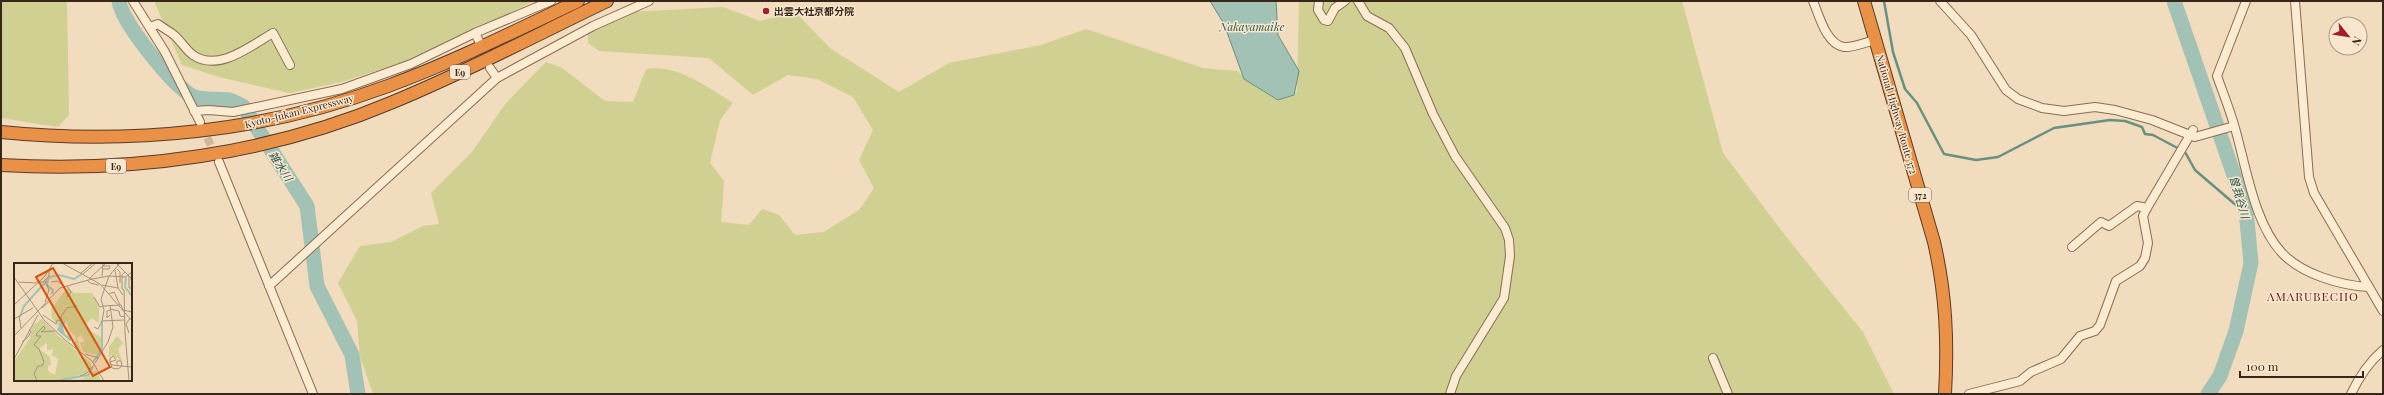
<svg xmlns="http://www.w3.org/2000/svg" width="2384" height="395" font-family="'Playfair Display','Noto Sans JP',serif">
<style>
.green{fill:#cfd091}
.water{fill:#a1c2b5;stroke:#689182}
.lines{fill:none;stroke-linecap:round;stroke-linejoin:round}
.stream{stroke:#689182;stroke-width:2.5}
.river{stroke:#a1c2b5;stroke-width:15}
.minor-tunnel{stroke:#ccb89d;stroke-width:8;stroke-dasharray:8 4;stroke-linecap:butt}
.minor-casing{stroke:#8b6c55;stroke-width:10}
.highway-casing{stroke:#583b2a;stroke-width:14}
.minor{stroke:#fbebd1;stroke-width:8}
.highway{stroke:#e99146;stroke-width:12}
.poi-dot{fill:#9e202e;stroke:#f8e7ce;stroke-width:1.5}
.labels{text-anchor:middle;dominant-baseline:central;stroke-width:3;stroke-linejoin:round;paint-order:stroke}
.shield{fill:#f8e7ce;stroke:#726051;stroke-width:1}
.shield-label{font-size:9px;font-weight:bold;fill:#39261b}
.poi-label{font-size:10px;font-weight:bold;fill:#39261b;stroke:#f8e7ce;text-anchor:start}
.street-label{font-size:10px;fill:#39261b;stroke:#f8e7ce}
.water-label{font-size:11px;font-style:italic;fill:#295a52;stroke:#f8e7ce}
.quarter-label{font-size:12px;letter-spacing:1px;fill:#692017;stroke:#f8e7ce}
.inset-river{fill:none;stroke:#a1c2b5;stroke-width:2}
.inset-road{fill:none;stroke:#a7937c;stroke-width:1}
.view{fill:#d6540e;fill-opacity:0.15;stroke:#d6540e;stroke-width:2}
.inset-edge{fill:none;stroke:#39261b;stroke-width:2}
</style>
<rect width="100%" height="100%" fill="#f1dcbd"/>
<g class="green">
<polygon points="1,1 67,1 69,115 58,127 1,118"/>
<polygon points="154,1 534,1 430,53 342,82 289,93 219,77 182,65"/>
<path d="M1299,1H1682L1723,153L1784,234L1863,332L1894,394L373,393L360,357L357,321L338,283L360,246L391,242L423,226L439,224L431,193L472,152L506,103L546,62L562,68L605,101L633,102L646,69C678,64 707,87 733,103L720,120L710,163L724,181L721,222L749,225L762,209L779,215L795,235L824,232L859,210L874,188L859,160L873,130L853,97L817,79L788,75L753,95L709,58L599,51L588,43V33L630,12L723,7L760,21L795,12L831,49L899,92L949,63L1041,45L1086,29L1203,68L1237,71L1274,97L1297,92Z"/>
</g>
<polygon class="water" points="1210,1 1276,1 1278,35 1299,71 1294,95 1278,100 1244,79 1224,24"/>
<g class="lines">
<polyline class="stream" points="1884,1 1893,52 1905,89 1917,103 1944,154 1976,160 1998,157 2054,128 2110,120 2125,121 2142,127 2145,134 2153,135 2185,152 2195,170 2237,206 2246,210"/>
<g class="river">
<path d="M119,1C122,23 172,84 192,96C202,101 218,98 229,100C233,101 238,104 243,106L307,206L317,286L352,355L358,394"/>
<polyline points="2174,1 2246,210 2251,263 2236,331 2220,376 2208,394"/>
</g>
<polyline class="minor-tunnel" points="202,127 216,156"/>
<g class="minor-casing">
<g id="minor">
<polyline points="133,1 165,52 200,122"/>
<polyline points="1319,1 1318,10 1324,20 1328,21 1335,8 1345,1"/>
<polyline points="1358,1 1367,16 1389,28 1405,48 1433,114 1455,156 1505,228 1509,240 1510,256 1504,298 1456,376 1450,394"/>
<path d="M1813,1C1819,15 1826,44 1844,47C1852,48 1867,42 1875,40"/>
<polyline points="1940,1 1971,35 2006,90 2018,99 2042,108 2064,111 2095,107 2115,110 2152,120 2195,137 2234,126"/>
<path d="M2246,1L2217,76C2223,93 2230,110 2235,128C2246,166 2254,223 2282,253C2302,274 2339,285 2368,287"/>
<polyline points="2295,1 2309,177 2314,193 2383,311"/>
<path d="M150,27L158,24C163,28 169,31 174,35C181,41 186,50 193,55C218,73 252,45 273,33L290,65"/>
<polyline points="475,33 479,41"/>
<polyline points="490,68 497,78"/>
<polyline points="194,111 209,110 233,112 342,89 411,64 475,33 551,1"/>
<polyline points="219,162 313,394"/>
<polyline points="2072,247 2101,222 2109,226 2137,206 2147,208 2193,130"/>
<polyline points="269,286 497,78 593,26 649,1"/>
<polyline points="1713,358 1728,394"/>
<polyline points="1969,394 2020,381 2031,372 2061,359 2080,336 2095,331 2100,325 2116,281 2140,266 2145,258 2148,243 2143,216 2147,208"/>
<path d="M2351,394C2359,377 2369,362 2383,350"/>
</g>
</g>
<g class="highway-casing">
<g id="highway">
<path d="M1864,1L1934,242C1946,294 1948,341 1945,394"/>
<path d="M1,132C131,145 264,132 388,86C453,62 515,31 578,1"/>
<path d="M1,165C134,173 270,154 393,102C466,72 536,35 607,1"/>
</g>
</g>
<use href="#minor" class="minor"/>
<use href="#highway" class="highway"/>
</g>
<circle class="poi-dot" cx="766" cy="11" r="4"/>
<g class="labels">
<g class="shield">
<rect x="450" y="65" width="20" height="14" rx="3"/>
<rect x="106" y="159" width="20" height="14" rx="3"/>
<rect x="1909" y="188" width="22" height="14" rx="3"/>
</g>
<g class="shield-label">
<text x="460" y="72">E9</text>
<text x="116" y="166">E9</text>
<text x="1920" y="195">372</text>
</g>
<g class="poi-label">
<text x="774" y="11">出雲大社京都分院</text>
</g>
<g class="street-label">
<text transform="translate(299 111) rotate(-14)">Kyoto-Jukan Expressway</text>
<text transform="translate(1897 114) rotate(74)">National Highway Route 372</text>
</g>
<g class="water-label">
<text x="1252" y="26">Nakayamaike</text>
<text transform="translate(281 166) rotate(57)">雑水川</text>
<text transform="translate(2240 197) rotate(74)">曽我谷川</text>
</g>
<g class="quarter-label">
<text x="2313" y="296">AMARUBECHO</text>
</g>
</g>
<g transform="translate(14 263)">
<rect width="118" height="118" fill="#f1dcbd"/>
<path d="M54,24L60,30H78L85,44V60L78,55L72,61L75,67L88,75L87,88L83,92L69,89L66,80L71,78L67,72L63,75L67,88L65,87L61,80L62,74L55,67L52,57L44,63L38,55L37,46ZM28,56L42,71L76,99L78,104L73,110L64,112L57,117L68,116L82,107L87,118H0L1,97L16,75L18,63ZM33,80V87L39,86L38,92L44,96L41,112L34,108V103L37,102L36,94L25,86ZM103,73L109,80L104,86L108,98L97,92L95,100V84Z" fill="#cfd091" fill-rule="evenodd"/>
<path d="M52,57L49,65L51,71L58,76L56,78L43,67L46,60Z" fill="#a1c2b5"/>
<path class="inset-river" d="M112,14L111,24L118,33M34,16L33,22L39,27L38,31M6,54L10,43L36,14L45,12L60,16L68,11M79,99L88,86V58M47,117L74,112L79,104"/>
<path class="inset-road" d="M48,0L86,21L118,58M102,0L117,15L118,22M89,6H95L96,3H89M103,6L106,9V20M101,7L104,25L109,32M111,9L108,12V26L110,27L111,69L115,118M67,10L79,0M69,11L82,0M88,13L89,0M115,13V25H118M0,14L30,57L51,77L78,98L90,118M76,15L92,0M78,16L95,13L106,0M73,17L76,20L85,22M5,19L22,20M22,19H29L35,13V8M37,19L43,18L50,23M88,22L104,25M95,31L100,29L106,42M53,34L57,29L53,23M80,34L86,44L89,43M31,39L35,27L31,18M0,42L31,13L39,0M89,43L107,42L109,47L118,49M28,45L37,37M96,46L105,48L106,53L111,54M29,52L42,61L43,57L48,58L47,54L53,45L63,43M96,52L93,55V48L96,47M5,53L7,65M0,56L19,45M88,58L110,57M80,64L84,66L88,58L90,47L87,36L95,13L111,14L118,9M115,70L112,61L116,55M0,73L46,25L78,16M8,79L14,74L17,69L15,66M71,91L85,95M0,96L24,52M96,99L102,97L99,93L96,96V99L98,102L118,104M96,99L98,105L104,106L108,103M81,100L94,79L99,64L96,42M103,103V98H107L108,103M66,113L73,110L80,102M23,118L20,111L24,103H28L30,99L25,86L20,82L27,73H22L23,70L30,63L31,66L27,69L41,68"/>
<path class="view" d="M39,5L96,104L79,113L22,14Z"/>
<rect width="118" height="118" class="inset-edge"/>
</g>
<rect width="2384" height="395" fill="none" stroke="#39261b" stroke-width="4"/>
<g transform="translate(2348 36) rotate(120)"><circle r="19" fill="#f8e7ce" stroke="#ac9a86"/>
<path d="M0-3L7 15L0 10L-7 15Z" fill="#9e202e"/>
<text y="-6" font-size="11" font-weight="bold" text-anchor="middle" fill="#39261b">N</text>
</g>
<path d="M2240 371v6h123v-6" fill="none" stroke="#39261b" stroke-width="2"/>
<text x="2246" y="371" font-size="12" fill="#39261b" stroke="#f8e7ce" stroke-width="3" paint-order="stroke">100 m</text>
</svg>
